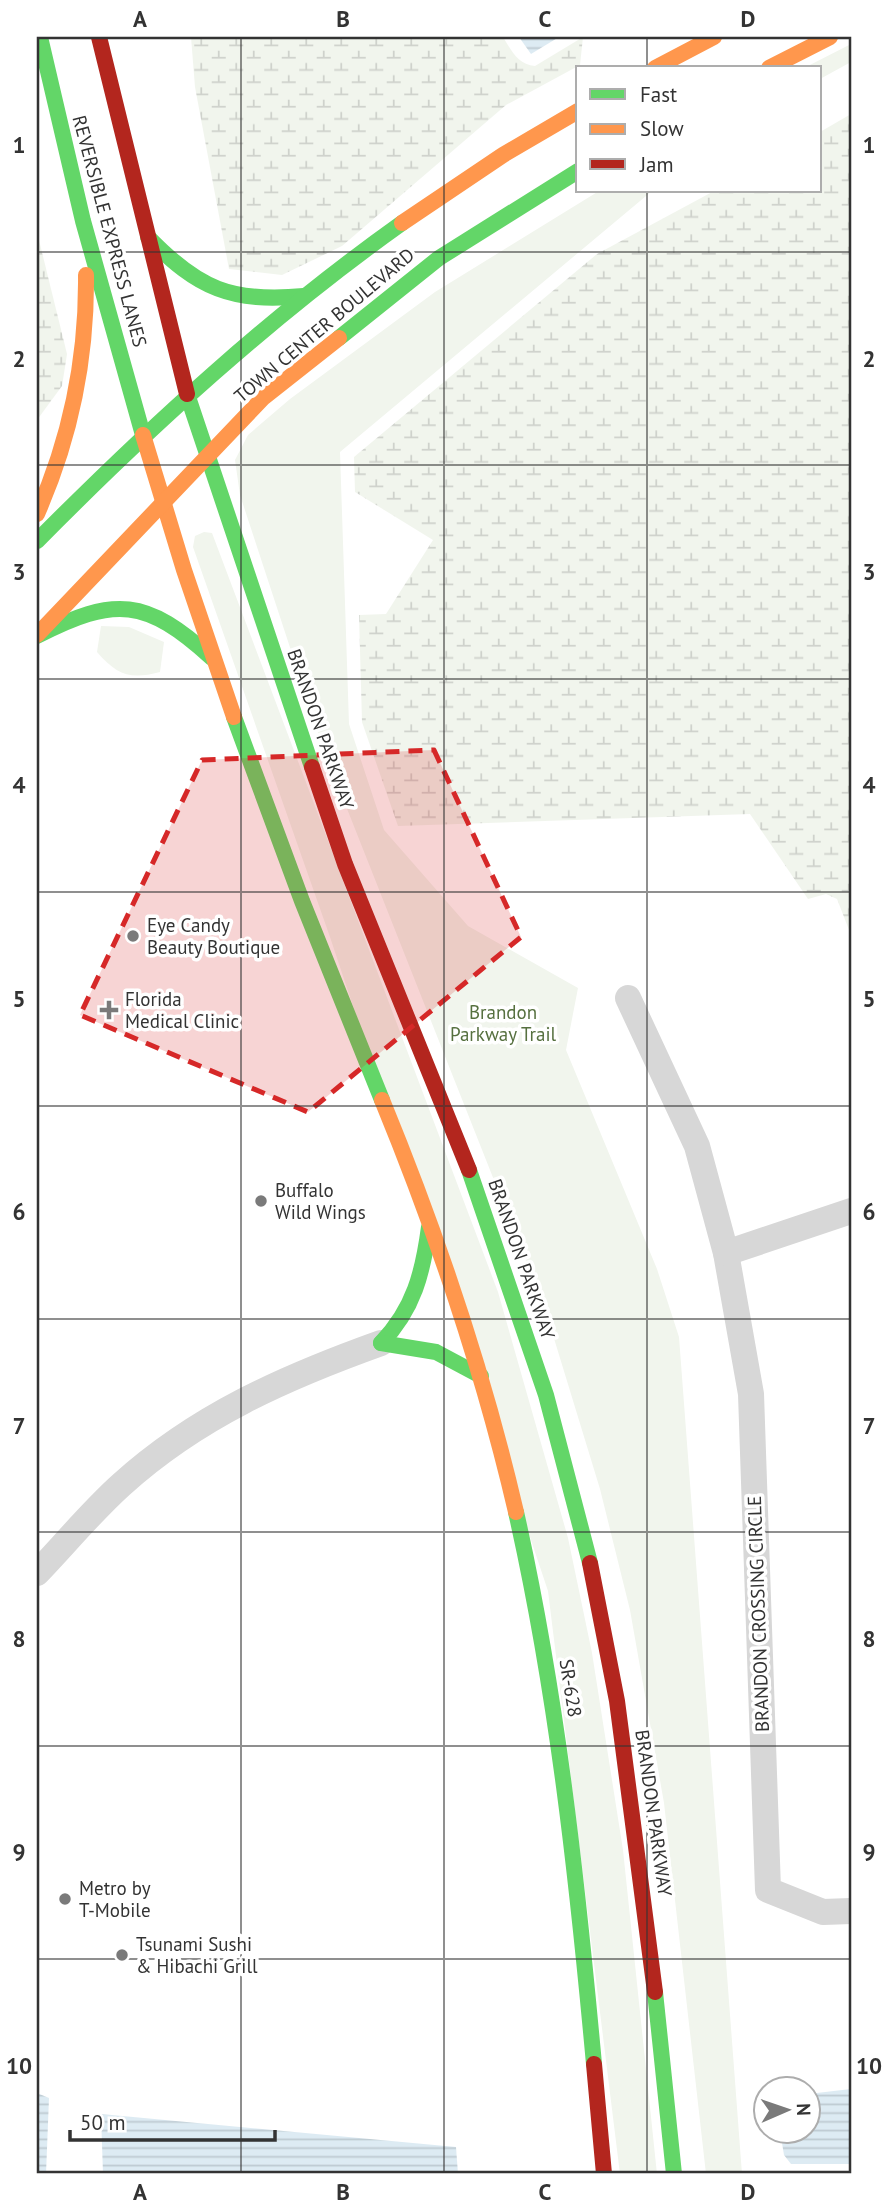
<svg xmlns="http://www.w3.org/2000/svg" width="888" height="2211" font-family="'PT Sans',sans-serif">
<style>
.wetland{fill:url(#wetland-marsh)}
.green{fill:#f1f5ed}
.water{fill:url(#water-rules)}
.lines{fill:none;stroke-linecap:round;stroke-linejoin:round}
.street{stroke:#d7d7d7;stroke-width:26}
.fast{stroke:#63d668;stroke-width:16}
.slow{stroke:#ff974d;stroke-width:16}
.jam{stroke:#b3261e;stroke-width:16}
.marked{fill:#d62828;fill-opacity:0.2;stroke:#d62828;stroke-width:5;stroke-dasharray:14 9;stroke-linejoin:round}
.grid{fill:none;stroke:#333;stroke-width:2;stroke-opacity:0.55}
.poi-dot{fill:#7a7a7a;stroke:#fff;stroke-width:2.5}
.labels{text-anchor:middle;dominant-baseline:central;stroke-width:7;stroke-linejoin:round;paint-order:stroke}
.street-label{font-size:19px;fill:#333;stroke:#fff}
.poi-label{font-size:19px;fill:#333;stroke:#fff;text-anchor:start}
.park-label{font-size:19px;fill:#56703f;stroke:#fff}
.neatline{fill:none;stroke:#333;stroke-width:2.5}
.grid-label{font-size:23px;text-anchor:middle;font-weight:bold;fill:#333}
</style>
<defs>
<pattern id="wetland-marsh" width="20" height="14" patternUnits="userSpaceOnUse" patternTransform="scale(1.75)"><rect width="20" height="14" fill="#f1f5ed"/><path d="M1 5h8M5 5V1M11 12h8M15 12V8" fill="none" stroke="#cfd2cc"/></pattern>
<pattern id="water-rules" width="6" height="5" patternUnits="userSpaceOnUse" patternTransform="scale(1.75)"><rect width="6" height="5" fill="#ddebf3"/><path d="M0 2.5h6" fill="none" stroke="#becad1"/></pattern>
</defs>
<rect width="100%" height="100%" fill="#fff"/>
<g class="wetland">
<path d="M191,37H503C511,50 518,65 535,66L583,37L580,65L506,105L342,246L282,275L229,269L195,87Z"/>
<polygon points="851,114 851,935 837,899 826,894 808,899 750,814 398,826 362,722 359,615 386,614 433,540 355,492 354,457 597,254 714,191 820,191 820,132"/>
<polygon points="37,232 67,354 62,386 37,420"/>
</g>
<g class="green">
<polygon points="851,44 851,62 820,79 820,68 804,68"/>
<polygon points="599,191 652,191 340,452 349,724 384,830 468,926 578,988 566,1050 657,1269 679,1337 742,2174 706,2174 664,1803 630,1610 600,1489 545,1309 323,748 240,495 235,460 248,435 290,399 435,292"/>
<polygon points="204,532 212,533 498,1292 568,1538 592,1653 623,1850 657,2174 620,2174 548,1591 330,937 193,547 195,536"/>
<path d="M101,626L129,627L164,642L160,672C130,680 117,675 97,652Z"/>
</g>
<g class="water">
<polygon points="519,37 559,37 531,54"/>
<polygon points="851,2089 851,2164 791,2164 784,2155 780,2131 808,2130 808,2094"/>
<polygon points="37,2093 49,2098 46,2174 37,2174"/>
<polygon points="101,2114 456,2147 458,2174 103,2174"/>
</g>
<g class="lines">
<g class="street">
<polyline points="628,998 697,1146 726,1253 751,1394 768,1890 823,1912 851,1911"/>
<polyline points="726,1253 851,1211"/>
<path d="M37,1573C65,1544 91,1512 121,1485C197,1416 286,1377 381,1343"/>
</g>
<g class="fast">
<polyline points="40,37 83,221 143,435"/>
<path d="M148,237C198,289 232,303 304,296"/>
<polyline points="339,338 439,258 578,171"/>
<polyline points="187,394 312,767"/>
<path d="M37,541C151,426 270,317 402,223"/>
<path d="M37,636C115,596 146,598 212,658"/>
<polyline points="234,717 302,901 382,1100"/>
<polyline points="469,1170 546,1395 590,1563"/>
<path d="M381,1343C414,1309 423,1272 429,1227"/>
<polyline points="381,1343 436,1352 481,1376"/>
<path d="M516,1512C557,1694 577,1878 594,2064"/>
<polyline points="655,1992 674,2174"/>
</g>
<g class="slow">
<polyline points="655,68 714,37"/>
<polyline points="769,68 830,37"/>
<polyline points="402,223 503,155 578,111"/>
<polyline points="143,435 184,570 234,717"/>
<path d="M37,514C71,437 87,359 86,275"/>
<polyline points="37,635 263,398 339,338"/>
<path d="M382,1100C437,1234 483,1370 516,1512"/>
</g>
<g class="jam">
<polyline points="99,37 187,394"/>
<polyline points="312,767 345,864 469,1170"/>
<polyline points="590,1563 617,1701 655,1992"/>
<polyline points="594,2064 604,2174"/>
</g>
</g>
<path class="marked" d="M434,750L521,937L308,1112L80,1015L202,760Z"/>
<path class="grid" d="M241,37V2174M444,37V2174M647,37V68M647,191V2174M37,252H851M37,465H851M37,679H851M37,892H851M37,1106H851M37,1319H851M37,1532H851M37,1746H851M37,1959H851"/>
<g class="poi-dot">
<circle cx="133" cy="936" r="7"/>
<path d="M105.5 999.5h7v7h7v7h-7v7h-7v-7h-7v-7h7z"/>
<circle cx="261" cy="1201" r="7"/>
<circle cx="65" cy="1899" r="7"/>
<circle cx="122" cy="1955" r="7"/>
</g>
<g class="labels">
<g class="street-label">
<text transform="translate(110 231) rotate(75)">REVERSIBLE EXPRESS LANES</text>
<text transform="translate(324 325) rotate(-40)">TOWN CENTER BOULEVARD</text>
<text transform="translate(321 729) rotate(71)">BRANDON PARKWAY</text>
<text transform="translate(522 1259) rotate(71)">BRANDON PARKWAY</text>
<text transform="translate(758 1614) rotate(-92)">BRANDON CROSSING CIRCLE</text>
<text transform="translate(571 1688) rotate(81)">SR-628</text>
<text transform="translate(654 1813) rotate(82)">BRANDON PARKWAY</text>
</g>
<g class="poi-label">
<text x="147" y="925">Eye Candy<tspan x="147" dy="22">Beauty Boutique</tspan></text>
<text x="125" y="999">Florida<tspan x="125" dy="22">Medical Clinic</tspan></text>
<text x="275" y="1190">Buffalo<tspan x="275" dy="22">Wild Wings</tspan></text>
<text x="79" y="1888">Metro by<tspan x="79" dy="22">T-Mobile</tspan></text>
<text x="136" y="1944">Tsunami Sushi<tspan x="136" dy="22">&amp; Hibachi Grill</tspan></text>
</g>
<g class="park-label">
<text x="503" y="1012">Brandon<tspan x="503" dy="22">Parkway Trail</tspan></text>
</g>
</g>
<rect width="888" height="2211" fill="none" stroke="#ffffff" stroke-width="77"/>
<rect x="576" y="66" width="245" height="126" fill="#ffffff" stroke="#adadad" stroke-width="2"/>
<rect x="590" y="89" width="35" height="10" fill="#63d668" stroke="#adadad" stroke-width="2"/>
<text x="640" y="102" font-size="21" fill="#333333">Fast</text>
<rect x="590" y="124" width="35" height="10" fill="#ff974d" stroke="#adadad" stroke-width="2"/>
<text x="640" y="136" font-size="21" fill="#333333">Slow</text>
<rect x="590" y="159" width="35" height="10" fill="#b3261e" stroke="#adadad" stroke-width="2"/>
<text x="640" y="172" font-size="21" fill="#333333">Jam</text>
<g transform="translate(787 2110) rotate(88)"><circle r="33" fill="#ffffff" stroke="#adadad" stroke-width="2"/>
<path d="M0-5L12 26L0 18L-12 26Z" fill="#7a7a7a"/>
<text y="-10" font-size="19" font-weight="bold" text-anchor="middle" fill="#333333">N</text>
</g>
<path d="M70 2130v10h205v-10" fill="none" stroke="#333333" stroke-width="3.5"/>
<text x="80" y="2130" font-size="21" fill="#333333" stroke="#ffffff" stroke-width="5" paint-order="stroke">50 m</text>
<rect x="38" y="38" width="812" height="2134" class="neatline"/>
<g class="grid-label">
<text x="140" y="27">A</text>
<text x="343" y="27">B</text>
<text x="545" y="27">C</text>
<text x="748" y="27">D</text>
<text x="19" y="153">1</text>
<text x="869" y="153">1</text>
<text x="19" y="367">2</text>
<text x="869" y="367">2</text>
<text x="19" y="580">3</text>
<text x="869" y="580">3</text>
<text x="19" y="793">4</text>
<text x="869" y="793">4</text>
<text x="19" y="1007">5</text>
<text x="869" y="1007">5</text>
<text x="19" y="1220">6</text>
<text x="869" y="1220">6</text>
<text x="19" y="1434">7</text>
<text x="869" y="1434">7</text>
<text x="19" y="1647">8</text>
<text x="869" y="1647">8</text>
<text x="19" y="1860">9</text>
<text x="869" y="1860">9</text>
<text x="19" y="2074">10</text>
<text x="869" y="2074">10</text>
<text x="140" y="2200">A</text>
<text x="343" y="2200">B</text>
<text x="545" y="2200">C</text>
<text x="748" y="2200">D</text>
</g>
</svg>
